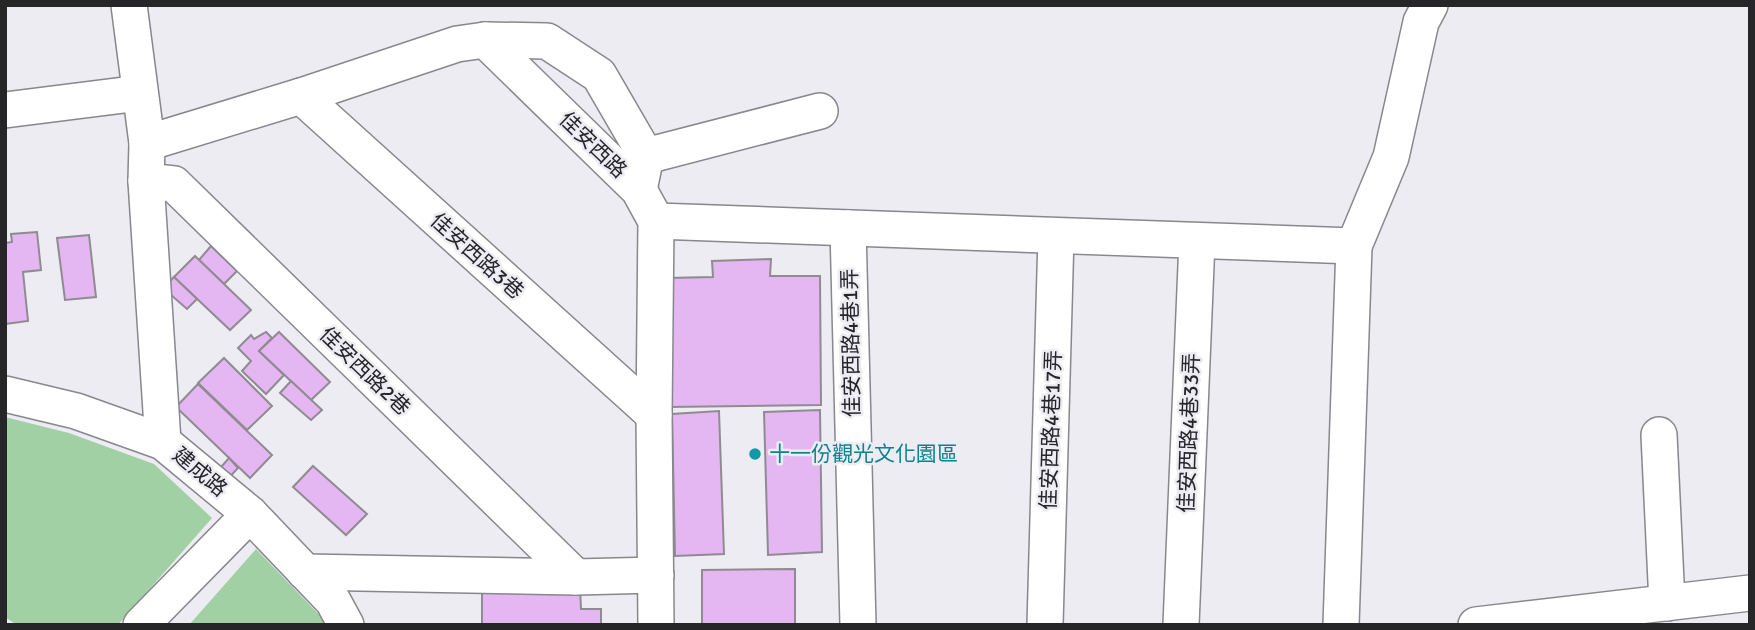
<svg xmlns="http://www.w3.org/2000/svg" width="1755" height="630" font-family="Signika,'Noto Sans TC',sans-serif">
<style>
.green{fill:#a2d0a5}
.building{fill:#e4b6f2;stroke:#8f8b90;stroke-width:2}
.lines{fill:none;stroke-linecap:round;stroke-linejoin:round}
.minor-casing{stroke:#87878d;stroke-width:38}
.minor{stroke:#fff;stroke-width:35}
.culture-dot{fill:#0f9aa8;stroke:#edecf3;stroke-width:2.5}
.labels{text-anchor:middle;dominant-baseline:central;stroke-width:5;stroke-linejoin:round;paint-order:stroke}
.street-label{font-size:21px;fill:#262629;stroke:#edecf3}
.culture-label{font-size:21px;fill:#0d838f;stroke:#edecf3;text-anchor:start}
</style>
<rect width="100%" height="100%" fill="#edecf3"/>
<g class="green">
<polygon points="5,417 69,433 154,464 212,518 118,625 17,625 5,617"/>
<polygon points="256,549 329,625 189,625"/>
</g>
<g class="building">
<polygon points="37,232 41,270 23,272 28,321 5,324 5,243 12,242 11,234"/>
<polygon points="89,235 96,297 65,300 57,238"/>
<polygon points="211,246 237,271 224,284 199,260"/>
<polygon points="195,256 251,310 230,330 174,277"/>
<polygon points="771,259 770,276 820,276 821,405 669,407 667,278 713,277 712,261"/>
<polygon points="174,277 197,299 187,309 163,288"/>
<polygon points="266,332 272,338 259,351 284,375 266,394 242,371 251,361 238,348 251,335 254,339"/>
<polygon points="279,332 330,382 311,400 259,351"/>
<polygon points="224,358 272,406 247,430 198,383"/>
<polygon points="291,381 322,410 311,420 280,393"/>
<polygon points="198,384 272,455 250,478 176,407"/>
<polygon points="820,410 822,552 768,555 764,412"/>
<polygon points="719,411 724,554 675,556 672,414"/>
<polygon points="229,458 238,468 223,484 214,475"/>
<polygon points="313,466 367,514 346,535 293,487"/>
<polygon points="795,569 795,625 702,625 702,570"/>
<polygon points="580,586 581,609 601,609 601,625 482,625 482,587"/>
</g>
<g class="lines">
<g class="minor-casing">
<g id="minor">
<polyline points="129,5 147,143 146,181 163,442"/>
<polyline points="485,40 547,41 599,75 646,156 639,190"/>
<polyline points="301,96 654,415"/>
<polyline points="5,110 140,93"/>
<polyline points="147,143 301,96 457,44 485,40 639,190 656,221 654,415 656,625"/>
<polyline points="646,156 820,111"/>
<polyline points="146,181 174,184 576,577"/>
<polyline points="656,221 1354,246"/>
<polyline points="848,228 858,625"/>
<polyline points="5,394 76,411 163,442 250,514 333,601 346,625"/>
<polyline points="1659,435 1667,603"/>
<polyline points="305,572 576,577 656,575"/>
<polyline points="141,625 250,514"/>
<polyline points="1045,625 1056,236"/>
<polyline points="1181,625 1197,241"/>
<polyline points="1341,625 1354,246 1391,157 1421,22 1430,5"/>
<polyline points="1476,625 1750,593"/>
</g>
</g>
<use href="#minor" class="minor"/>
</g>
<circle class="culture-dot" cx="755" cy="454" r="7"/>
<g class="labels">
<g class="street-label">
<text transform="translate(593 145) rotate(44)">佳安西路</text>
<text transform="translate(477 256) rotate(42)">佳安西路3巷</text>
<text transform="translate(851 343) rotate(-91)">佳安西路4巷1弄</text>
<text transform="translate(365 371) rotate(44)">佳安西路2巷</text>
<text transform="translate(1051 430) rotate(-88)">佳安西路4巷17弄</text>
<text transform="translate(1189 433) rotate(-88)">佳安西路4巷33弄</text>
<text transform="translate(200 472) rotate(40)">建成路</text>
</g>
<g class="culture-label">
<text x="769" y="454">十一份觀光文化園區</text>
</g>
</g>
<rect width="1755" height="630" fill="none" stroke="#262629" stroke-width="14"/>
</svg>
